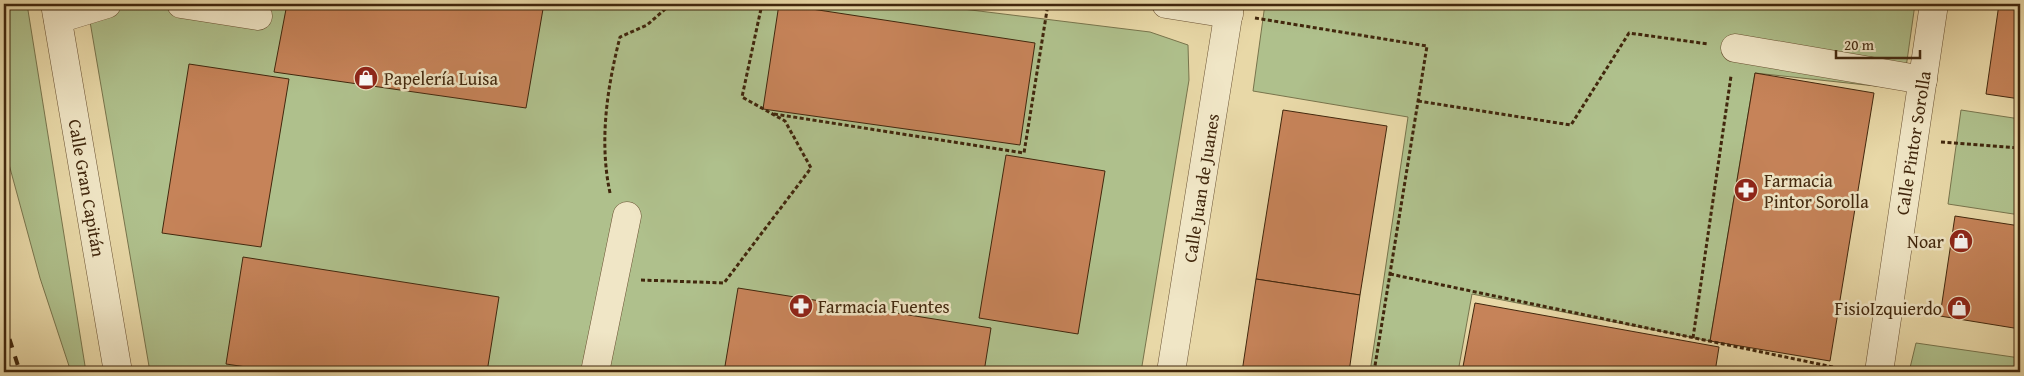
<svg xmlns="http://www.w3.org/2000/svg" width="2024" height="376" font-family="'Gentium Book Plus',serif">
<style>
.green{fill:#afc08c;stroke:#78744c}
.building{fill:#c68359;stroke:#41270d}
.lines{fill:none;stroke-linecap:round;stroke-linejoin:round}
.minor-casing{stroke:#6b5334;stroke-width:29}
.path{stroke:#41270d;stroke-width:3;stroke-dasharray:4 2.5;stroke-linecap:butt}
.minor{stroke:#f0e6c6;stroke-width:28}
.rail{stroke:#41270d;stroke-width:4;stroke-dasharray:9 9;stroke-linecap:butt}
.labels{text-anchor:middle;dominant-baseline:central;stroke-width:5;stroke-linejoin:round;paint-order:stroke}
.poi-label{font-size:18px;fill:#41270d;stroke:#f0e6c6;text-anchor:start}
.street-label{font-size:18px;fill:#41270d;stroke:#f0e6c6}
</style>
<rect width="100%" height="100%" fill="#e8d8a7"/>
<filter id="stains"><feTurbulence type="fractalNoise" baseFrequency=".004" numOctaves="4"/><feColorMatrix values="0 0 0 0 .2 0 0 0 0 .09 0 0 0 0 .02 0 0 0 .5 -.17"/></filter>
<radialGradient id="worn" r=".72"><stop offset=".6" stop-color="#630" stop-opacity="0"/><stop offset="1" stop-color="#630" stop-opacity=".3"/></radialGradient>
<g class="green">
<polygon points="4,4 27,4 86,372 71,372 40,278 4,146"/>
<polygon points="87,4 922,4 1150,32 1188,45 1189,80 1141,372 150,372"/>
<polygon points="1265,4 1915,4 1903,89 1755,73 1710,341 1472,294 1458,372 1370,372 1408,117 1253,91"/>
<polygon points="1961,110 2020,119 2020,215 1948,204"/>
<polygon points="1916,343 2020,358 2020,372 1909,372"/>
</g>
<g class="building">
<polygon points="287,4 512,4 543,9 526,108 274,72"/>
<polygon points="779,4 1035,43 1020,145 763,109"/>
<polygon points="1999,4 2020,4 2020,99 1986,94"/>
<polygon points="189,64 289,79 261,247 162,233"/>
<polygon points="1755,73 1874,93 1830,361 1710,341"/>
<polygon points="1283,110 1387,126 1360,295 1256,279"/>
<polygon points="1006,155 1105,171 1078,334 979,318"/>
<polygon points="1955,216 2020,226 2020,329 1940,316"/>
<polygon points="243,257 499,297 487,372 280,372 226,364"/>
<polygon points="1256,279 1360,295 1349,372 1242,372"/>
<polygon points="738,288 991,328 984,372 724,372"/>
<polygon points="1475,303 1719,347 1715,372 1462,372"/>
</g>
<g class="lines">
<g class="minor-casing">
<g id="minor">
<polyline points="55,4 118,372"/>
<polyline points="181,4 258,16"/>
<polyline points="1166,4 1229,14"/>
<polyline points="58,19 107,4"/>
<polyline points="1735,48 1923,80"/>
<polyline points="595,372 627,216"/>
<polyline points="1171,372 1230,4"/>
<polyline points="1879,372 1934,4"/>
</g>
</g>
<g class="path">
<polyline points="1255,18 1427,46 1374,372"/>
<polyline points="1418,101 1571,125 1629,33 1708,44"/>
<polyline points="774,114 1024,153 1048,4"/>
<polyline points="1941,142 2020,148"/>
<path d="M610,193C599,141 607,88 620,37L647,25L671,4"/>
<polyline points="1390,274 1852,371"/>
<polyline points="641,280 724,283 811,168 785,121 742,97 762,4"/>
<polyline points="1693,338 1731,76"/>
</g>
<use href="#minor" class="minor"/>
<polyline class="rail" points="4,322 20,372"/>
</g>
<defs>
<g id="shop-disc" transform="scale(1.25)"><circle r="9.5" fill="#8f2418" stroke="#f0e6c6"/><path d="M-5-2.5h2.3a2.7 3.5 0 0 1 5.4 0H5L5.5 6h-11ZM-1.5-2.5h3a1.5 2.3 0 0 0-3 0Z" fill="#fff"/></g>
<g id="pharmacy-disc" transform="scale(1.25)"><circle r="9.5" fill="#8f2418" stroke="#f0e6c6"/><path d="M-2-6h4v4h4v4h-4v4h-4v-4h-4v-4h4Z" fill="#fff"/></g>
</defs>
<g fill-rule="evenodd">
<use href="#shop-disc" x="366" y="78"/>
<use href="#pharmacy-disc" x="1746" y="190"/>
<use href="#shop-disc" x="1961" y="241"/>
<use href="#pharmacy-disc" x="801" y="306"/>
<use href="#shop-disc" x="1959" y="308"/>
</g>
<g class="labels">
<g class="poi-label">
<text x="384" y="78">Papelería Luisa</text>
<text x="1764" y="180">Farmacia<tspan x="1764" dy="21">Pintor Sorolla</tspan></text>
<text x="1944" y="241" text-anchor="end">Noar</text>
<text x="818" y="306">Farmacia Fuentes</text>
<text x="1942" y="308" text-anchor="end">FisioIzquierdo</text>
</g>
<g class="street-label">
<text transform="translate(1913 143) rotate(-81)">Calle Pintor Sorolla</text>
<text transform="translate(87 188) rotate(80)">Calle Gran Capitán</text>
<text transform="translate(1201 188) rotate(-81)">Calle Juan de Juanes</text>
</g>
</g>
<rect width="2024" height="376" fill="none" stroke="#e8d8a7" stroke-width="20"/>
<rect x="5" y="5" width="2014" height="366" fill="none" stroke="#41270d" stroke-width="2.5"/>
<rect x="10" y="10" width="2004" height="356" fill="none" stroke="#41270d"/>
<path d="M1836 50v8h84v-8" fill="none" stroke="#41270d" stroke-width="2.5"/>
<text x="1844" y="50" font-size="15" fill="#41270d" stroke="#f0e6c6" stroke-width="4" paint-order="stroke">20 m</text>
<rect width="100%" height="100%" filter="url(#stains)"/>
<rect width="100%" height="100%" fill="url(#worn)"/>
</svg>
